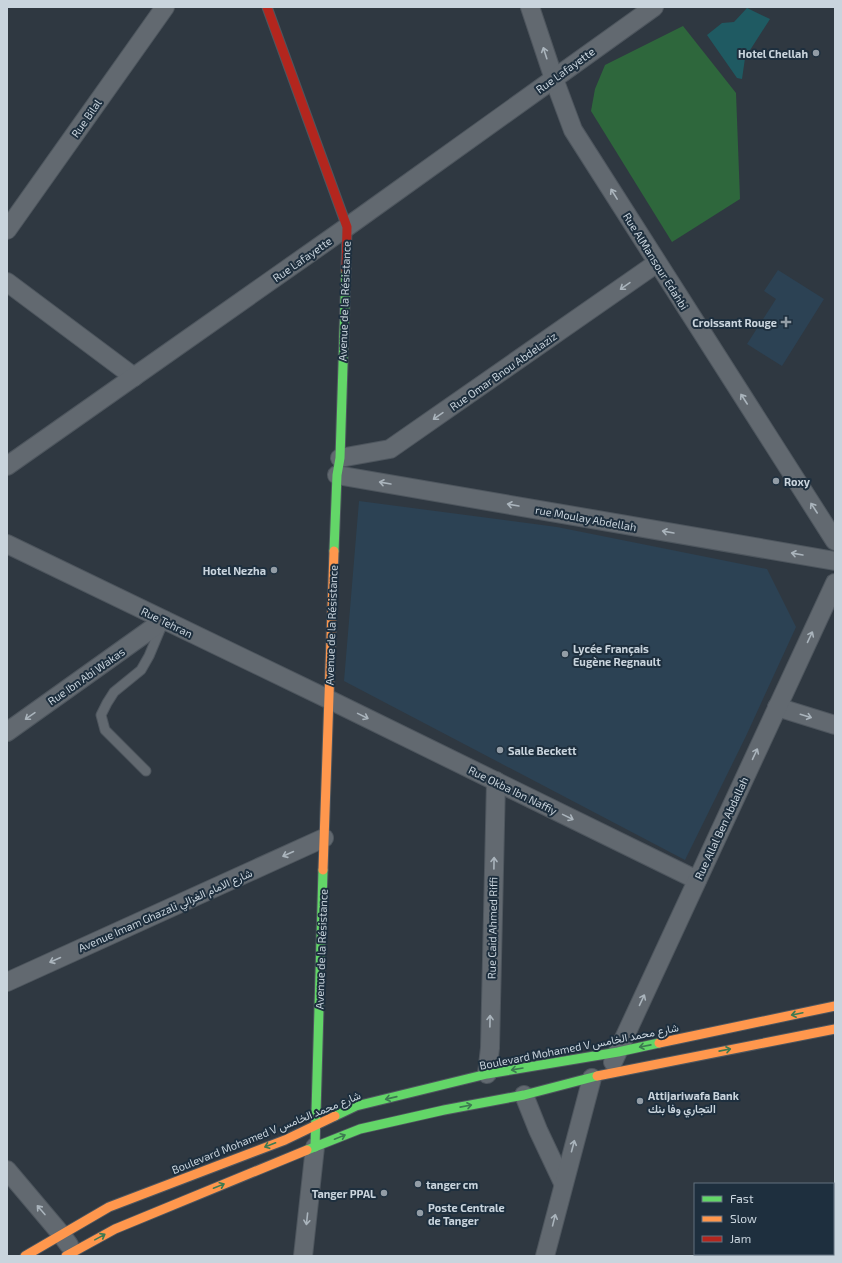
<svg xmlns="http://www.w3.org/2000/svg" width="842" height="1263" font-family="'Exo 2',Vazirmatn,sans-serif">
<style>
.built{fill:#2c4254}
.green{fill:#2e673c}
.water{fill:#1f5a62}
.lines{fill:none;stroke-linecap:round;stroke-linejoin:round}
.lane-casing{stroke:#4e565e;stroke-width:11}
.street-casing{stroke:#4e565e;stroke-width:20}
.fast-casing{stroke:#4e565e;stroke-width:11}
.slow-casing{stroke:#4e565e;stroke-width:11}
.jam-casing{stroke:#4e565e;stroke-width:11}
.lane{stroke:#626970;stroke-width:9}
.street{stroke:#626970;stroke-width:18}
.fast{stroke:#63d668;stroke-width:9}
.slow{stroke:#ff974d;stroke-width:9}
.jam{stroke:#b3261e;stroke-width:9}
.oneway{stroke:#aab4bc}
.oneway2{stroke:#3d7a51}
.poi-dot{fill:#939da6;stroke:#1e2f3e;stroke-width:1.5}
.labels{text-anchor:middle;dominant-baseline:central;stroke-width:4;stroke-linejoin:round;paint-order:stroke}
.poi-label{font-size:11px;font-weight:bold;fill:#c9d4dd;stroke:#1e2f3e;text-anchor:start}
.street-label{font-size:11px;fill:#c9d4dd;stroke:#1e2f3e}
</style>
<rect width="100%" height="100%" fill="#2f3841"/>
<g class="built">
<polygon points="778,270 824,299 782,366 747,344 776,299 764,291"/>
<polygon points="359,501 557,527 767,569 796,627 746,736 685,860 344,681"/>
</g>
<polygon class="green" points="683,26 736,93 740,199 672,242 591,111 595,89 605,65"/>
<polygon class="water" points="747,8 770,19 745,58 742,79 737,78 707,35 722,23 734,22"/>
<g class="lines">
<g class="lane-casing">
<polyline id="lane" points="146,771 105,730 101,715 107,703 114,692 141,670 149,656 162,625"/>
</g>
<g class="street-casing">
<g id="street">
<polyline points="530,7 554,79 573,130 835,541"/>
<polyline points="7,230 165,7"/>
<polyline points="7,282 134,377"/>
<polyline points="340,458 390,449 657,263"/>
<polyline points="7,466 347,227 654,7"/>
<polyline points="337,475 835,561"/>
<polyline points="7,544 328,699 697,880"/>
<polyline points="777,707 835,725"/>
<polyline points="7,732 164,620"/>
<polyline points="7,982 324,838"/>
<polyline points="613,1062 835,583"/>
<polyline points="487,1074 490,1048 496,781"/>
<polyline points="524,1095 538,1130 563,1183"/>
<polyline points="7,1170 61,1234 69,1245"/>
<polyline points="303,1256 315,1147"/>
<polyline points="545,1256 592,1078"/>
</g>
</g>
<g class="fast-casing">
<g id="fast">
<polyline points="334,551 337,475 340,458 346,271"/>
<polyline points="335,1116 356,1106 487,1074 618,1052 659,1043"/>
<polyline points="315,1147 323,870"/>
<polyline points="307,1150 360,1129 444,1110 524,1095 597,1076"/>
</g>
</g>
<g class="slow-casing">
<g id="slow">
<polyline points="323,870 334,551"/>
<polyline points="659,1043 835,1006"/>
<polyline points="597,1076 835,1029"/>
<polyline points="25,1256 109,1207 285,1140 335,1116"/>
<polyline points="66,1256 115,1229 307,1150"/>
</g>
</g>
<g class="jam-casing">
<polyline id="jam" points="267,7 347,227 346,271"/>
</g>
<use href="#lane" class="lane"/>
<use href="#street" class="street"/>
<use href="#fast" class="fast"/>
<use href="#slow" class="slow"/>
<use href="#jam" class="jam"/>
</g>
<defs><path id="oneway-shaft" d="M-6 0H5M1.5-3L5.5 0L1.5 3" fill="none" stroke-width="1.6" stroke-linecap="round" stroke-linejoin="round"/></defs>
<g class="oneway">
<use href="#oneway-shaft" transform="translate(545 53) rotate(-108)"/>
<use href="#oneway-shaft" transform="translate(614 194) rotate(-122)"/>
<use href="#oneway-shaft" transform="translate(625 286) rotate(145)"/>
<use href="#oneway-shaft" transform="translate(744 399) rotate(-123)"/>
<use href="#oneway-shaft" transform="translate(438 416) rotate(145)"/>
<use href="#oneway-shaft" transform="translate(385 483) rotate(-170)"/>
<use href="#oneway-shaft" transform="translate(513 505) rotate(-170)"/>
<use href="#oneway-shaft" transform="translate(814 508) rotate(-123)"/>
<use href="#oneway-shaft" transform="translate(668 532) rotate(-170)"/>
<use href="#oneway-shaft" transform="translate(797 554) rotate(-170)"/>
<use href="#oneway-shaft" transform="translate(810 637) rotate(-65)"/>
<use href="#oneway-shaft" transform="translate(30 716) rotate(145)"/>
<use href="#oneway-shaft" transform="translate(363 716) rotate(26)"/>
<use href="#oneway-shaft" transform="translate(806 716) rotate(17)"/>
<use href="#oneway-shaft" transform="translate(755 754) rotate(-65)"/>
<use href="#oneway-shaft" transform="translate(568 817) rotate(26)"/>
<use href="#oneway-shaft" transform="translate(288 854) rotate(156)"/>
<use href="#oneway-shaft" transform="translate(494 863) rotate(-89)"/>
<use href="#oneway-shaft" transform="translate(55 960) rotate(156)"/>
<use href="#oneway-shaft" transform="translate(642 1000) rotate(-65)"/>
<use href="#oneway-shaft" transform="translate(490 1021) rotate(-89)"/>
<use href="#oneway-shaft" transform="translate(573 1146) rotate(-75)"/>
<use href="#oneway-shaft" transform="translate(41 1210) rotate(-131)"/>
<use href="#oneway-shaft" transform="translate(307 1219) rotate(96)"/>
<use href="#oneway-shaft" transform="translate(554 1220) rotate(-76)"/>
</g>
<g class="oneway2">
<use href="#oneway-shaft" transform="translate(797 1014) rotate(168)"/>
<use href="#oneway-shaft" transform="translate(645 1046) rotate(169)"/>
<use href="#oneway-shaft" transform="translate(725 1050) rotate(-11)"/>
<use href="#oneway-shaft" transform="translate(517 1069) rotate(170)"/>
<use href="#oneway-shaft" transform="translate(391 1098) rotate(167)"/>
<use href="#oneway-shaft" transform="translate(466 1106) rotate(-11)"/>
<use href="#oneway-shaft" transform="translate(340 1137) rotate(-22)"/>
<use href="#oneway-shaft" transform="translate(270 1145) rotate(159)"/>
<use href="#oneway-shaft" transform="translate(219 1186) rotate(-22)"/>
<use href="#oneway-shaft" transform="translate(100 1237) rotate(-29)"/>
</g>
<g class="poi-dot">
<circle cx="816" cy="53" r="4"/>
<path d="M784 316h4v4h4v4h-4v4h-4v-4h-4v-4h4z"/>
<circle cx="776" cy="481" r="4"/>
<circle cx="274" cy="570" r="4"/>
<circle cx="565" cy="654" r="4"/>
<circle cx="500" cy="750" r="4"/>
<circle cx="640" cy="1101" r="4"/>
<circle cx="418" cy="1184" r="4"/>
<circle cx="384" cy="1193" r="4"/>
<circle cx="420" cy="1213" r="4"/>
</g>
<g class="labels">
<g class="poi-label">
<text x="808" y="53" text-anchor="end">Hotel Chellah</text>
<text x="777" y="322" text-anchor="end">Croissant Rouge</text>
<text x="784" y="481">Roxy</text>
<text x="266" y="570" text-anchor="end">Hotel Nezha</text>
<text x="573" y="648">Lycée Français<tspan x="573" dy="13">Eugène Regnault</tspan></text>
<text x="508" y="750">Salle Beckett</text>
<text x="648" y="1095">Attijariwafa Bank<tspan x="648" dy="13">التجاري وفا بنك</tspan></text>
<text x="426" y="1184">tanger cm</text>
<text x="376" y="1193" text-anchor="end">Tanger PPAL</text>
<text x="428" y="1207">Poste Centrale<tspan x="428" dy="13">de Tanger</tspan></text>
</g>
<g class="street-label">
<text transform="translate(565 70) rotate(-36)">Rue Lafayette</text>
<text transform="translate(86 118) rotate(-55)">Rue Bilal</text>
<text transform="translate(302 259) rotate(-35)">Rue Lafayette</text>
<text transform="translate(656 261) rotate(58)">Rue AlMansour Edahbi</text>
<text transform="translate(344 301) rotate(-88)">Avenue de la Résistance</text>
<text transform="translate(503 371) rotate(-35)">Rue Omar Bnou Abdelaziz</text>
<text transform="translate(586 518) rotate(10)">rue Moulay Abdellah</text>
<text transform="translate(167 622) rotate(26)">Rue Tehran</text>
<text transform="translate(331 625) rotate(-88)">Avenue de la Résistance</text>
<text transform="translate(86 676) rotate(-35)">Rue Ibn Abi Wakas</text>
<text transform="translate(513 790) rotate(26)">Rue Okba Ibn Naffiy</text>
<text transform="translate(721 828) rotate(-65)">Rue Allal Ben Abdallah</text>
<text transform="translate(165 910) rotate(-24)">Avenue Imam Ghazali شارع الامام الغزالي</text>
<text transform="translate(492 928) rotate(-89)">Rue Caid Ahmed Riffi</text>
<text transform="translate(321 949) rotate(-88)">Avenue de la Résistance</text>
<text transform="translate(579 1046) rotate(-11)">Boulevard Mohamed V شارع محمد الخامس</text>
<text transform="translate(266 1132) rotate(-22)">Boulevard Mohamed V شارع محمد الخامس</text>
</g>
</g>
<rect width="842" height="1263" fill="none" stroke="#c9d4dd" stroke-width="16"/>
<rect x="694" y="1183" width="140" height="72" fill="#1e2f3e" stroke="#62717e"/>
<rect x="702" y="1196" width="20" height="6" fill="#63d668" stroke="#62717e"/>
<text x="730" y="1203" font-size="12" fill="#c9d4dd">Fast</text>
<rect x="702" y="1216" width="20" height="6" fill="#ff974d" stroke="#62717e"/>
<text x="730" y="1223" font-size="12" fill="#c9d4dd">Slow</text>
<rect x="702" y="1236" width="20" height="6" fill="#b3261e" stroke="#62717e"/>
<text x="730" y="1243" font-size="12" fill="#c9d4dd">Jam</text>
</svg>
